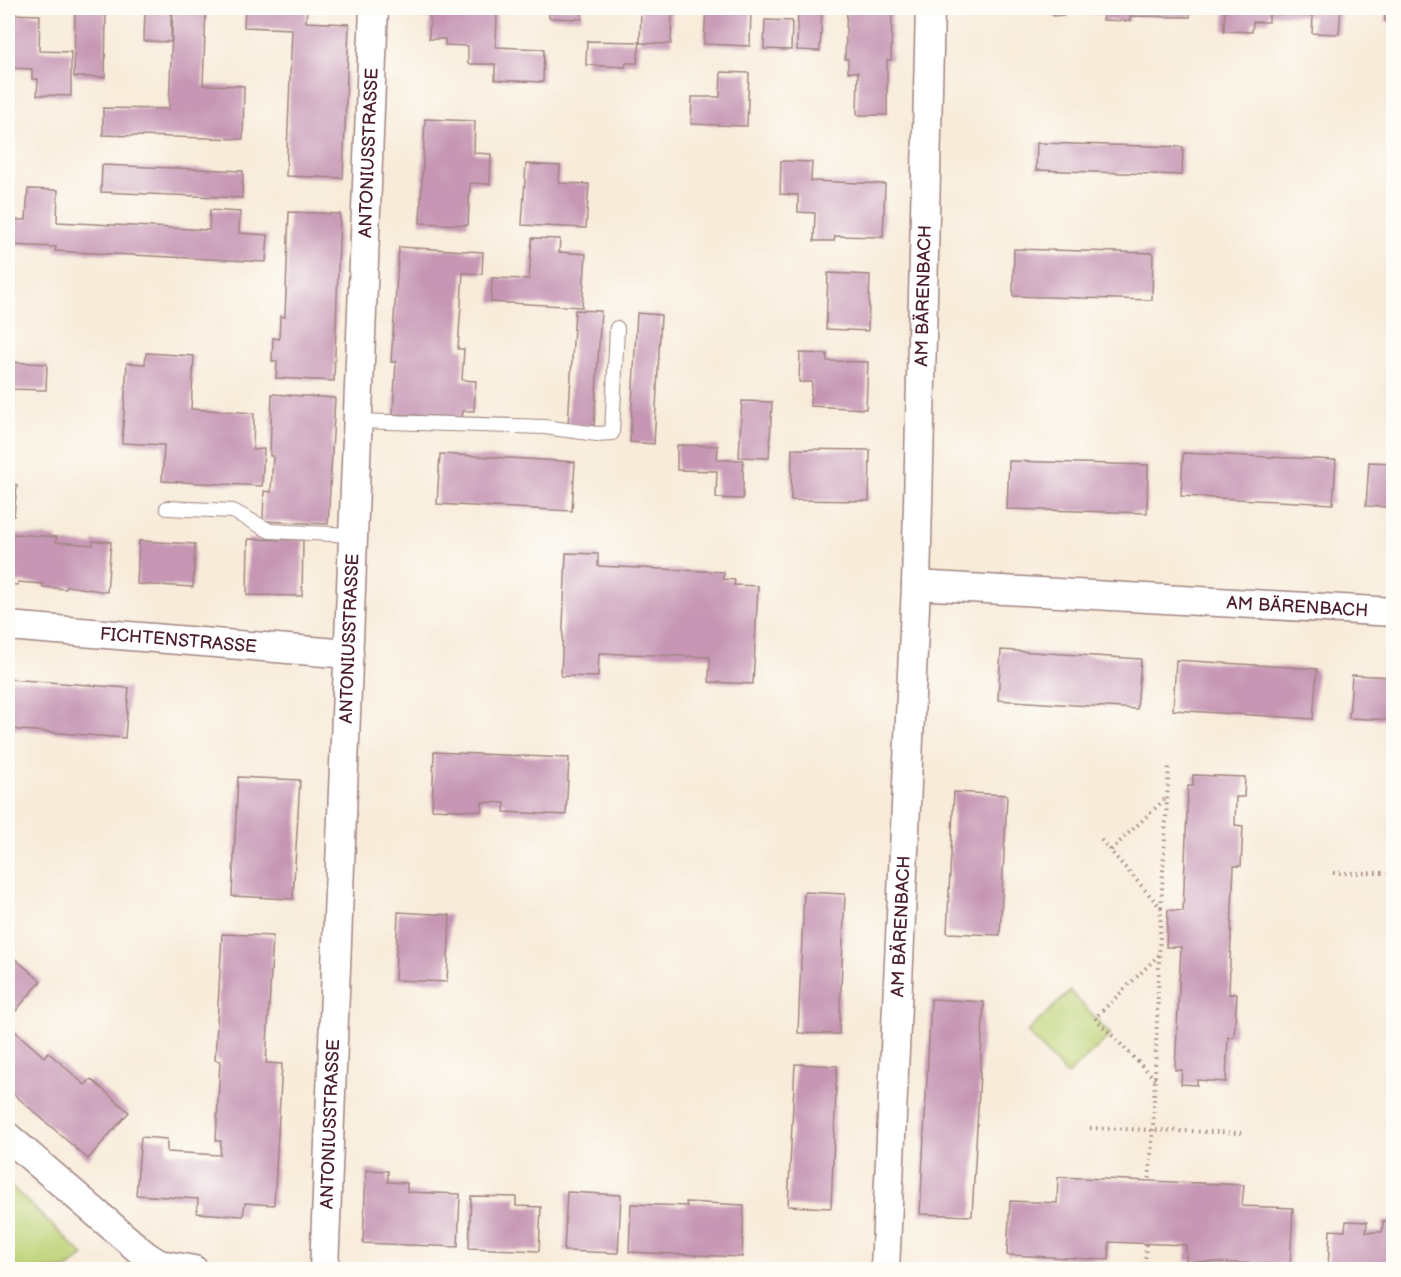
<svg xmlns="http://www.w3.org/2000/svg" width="1401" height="1277" font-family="'Balsamiq Sans',sans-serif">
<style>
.green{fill:#bed276;stroke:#847850;stroke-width:1.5}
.building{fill:#c696b4}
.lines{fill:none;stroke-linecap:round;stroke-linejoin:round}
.service-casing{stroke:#a18582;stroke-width:16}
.minor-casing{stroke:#a18582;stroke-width:31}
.path{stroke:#a18582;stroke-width:4;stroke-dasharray:1.5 4.5;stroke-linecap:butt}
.service{stroke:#fff;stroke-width:14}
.minor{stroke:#fff;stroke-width:28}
.labels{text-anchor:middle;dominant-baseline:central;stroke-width:5;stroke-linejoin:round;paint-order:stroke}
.street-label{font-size:18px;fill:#4a1f2b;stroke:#fdfcf7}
</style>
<rect width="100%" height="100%" fill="#fdfcf7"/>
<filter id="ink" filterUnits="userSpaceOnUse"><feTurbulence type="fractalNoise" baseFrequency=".0167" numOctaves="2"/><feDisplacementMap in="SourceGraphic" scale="12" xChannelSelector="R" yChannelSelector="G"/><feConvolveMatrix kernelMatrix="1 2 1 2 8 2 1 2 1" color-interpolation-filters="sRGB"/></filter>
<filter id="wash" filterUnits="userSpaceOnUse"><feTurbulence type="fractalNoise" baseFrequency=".008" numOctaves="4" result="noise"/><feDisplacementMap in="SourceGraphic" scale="24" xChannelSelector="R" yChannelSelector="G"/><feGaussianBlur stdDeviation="1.35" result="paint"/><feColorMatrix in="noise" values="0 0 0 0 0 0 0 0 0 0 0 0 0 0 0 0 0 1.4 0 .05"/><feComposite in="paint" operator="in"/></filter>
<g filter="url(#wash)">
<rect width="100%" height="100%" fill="#f8ebd9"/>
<g class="green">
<polygon points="1070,991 1111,1035 1067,1075 1027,1032"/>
<polygon points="8,1183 84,1256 67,1269 8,1269"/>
</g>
<g id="blocks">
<g class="building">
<polygon points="75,8 106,8 105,77 74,77"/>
<polygon points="173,8 206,8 203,85 244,86 243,139 103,135 103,108 169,109"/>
<polygon points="245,8 307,8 306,22 349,24 343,178 286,176 292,29 244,27"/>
<polygon points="419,8 497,8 496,47 544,49 543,82 495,80 495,64 468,64 468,46 445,45 445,39 429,39 430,14 419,13"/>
<polygon points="549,8 582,8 582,19 549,18"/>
<polygon points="641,8 672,8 671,44 640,43"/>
<polygon points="706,8 751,8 750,46 704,44"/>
<polygon points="802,8 822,8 820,51 797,50 798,10 802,11"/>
<polygon points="847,8 892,8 891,60 887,60 887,115 857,115 858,72 848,72 848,59 845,59"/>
<polygon points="1053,8 1069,8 1065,15 1053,16"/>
<polygon points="1091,8 1190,8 1190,17 1130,16 1130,21 1103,20 1104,14 1091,14"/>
<polygon points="1225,8 1341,8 1339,34 1312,33 1313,16 1269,14 1269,22 1253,22 1252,32 1224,31"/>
<polygon points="1385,8 1394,8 1394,22 1385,21"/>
<polygon points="145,11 171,12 171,42 144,41"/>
<polygon points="8,14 40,15 39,51 71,52 71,96 37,95 38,79 32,79 32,69 8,68"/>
<polygon points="765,20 792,21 791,50 764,49"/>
<polygon points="587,41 640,42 637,63 626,63 625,67 586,65"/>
<polygon points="721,72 749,73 747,126 691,124 692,97 720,97"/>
<polygon points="425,119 475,121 474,153 491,154 490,184 470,183 468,225 420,223"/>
<polygon points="1037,143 1183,147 1182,175 1036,170"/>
<polygon points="781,161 812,162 811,181 885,184 883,237 835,236 834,241 814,241 815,213 798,212 798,195 780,194"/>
<polygon points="526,164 560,166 559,183 589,184 586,228 522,225"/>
<polygon points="102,165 243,171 242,198 101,192"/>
<polygon points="28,189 58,190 57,222 209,230 210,210 240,212 239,233 268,235 266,262 55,251 56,247 8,245 8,220 26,220"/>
<polygon points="289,212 340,214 334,381 276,378 277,361 272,361 273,338 279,339 280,316 285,317"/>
<polygon points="532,238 560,239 559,252 586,254 582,307 491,302 492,278 529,279"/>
<polygon points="399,247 483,252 482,274 463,273 458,349 464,349 462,380 476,381 474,411 463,411 462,418 393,414 396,362 391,362"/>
<polygon points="1014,249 1153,253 1152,300 1013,296"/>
<polygon points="828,273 870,275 868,331 826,329"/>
<polygon points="575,310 601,311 594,426 568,425"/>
<polygon points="637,313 661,315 654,444 630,442"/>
<polygon points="146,353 194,356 191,409 254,413 253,450 264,449 262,486 162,481 164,445 122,443 127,363 145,364"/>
<polygon points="800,353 827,354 827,361 868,362 866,409 810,406 812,382 799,382"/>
<polygon points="8,362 47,364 46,390 8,389"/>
<polygon points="272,394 335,398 328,524 263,521 264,491 271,492 273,456 270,456"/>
<polygon points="742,401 772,402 769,458 739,457"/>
<polygon points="677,445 718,446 717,460 743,460 743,499 716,498 717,471 677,470"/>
<polygon points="792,449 870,450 869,501 791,500"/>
<polygon points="1183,453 1336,460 1333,504 1181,496"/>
<polygon points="440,454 575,462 572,511 437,504"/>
<polygon points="1009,461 1148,465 1147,513 1007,509"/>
<polygon points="1369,462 1394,463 1394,507 1366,506"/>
<polygon points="8,484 17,485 14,516 8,515"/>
<polygon points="12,534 57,537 56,542 70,543 93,545 93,541 111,542 107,592 67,586 66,589 43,587 43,584 18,582 18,585 8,584 8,538 12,538"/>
<polygon points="248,539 303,540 302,596 247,595"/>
<polygon points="139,541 195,544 193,587 137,584"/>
<polygon points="566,553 598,554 598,566 724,572 723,579 735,580 734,585 758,586 753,684 709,682 710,657 599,653 598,677 561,676"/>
<polygon points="1001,650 1141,659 1137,709 998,700"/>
<polygon points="1176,660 1317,669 1313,719 1173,710"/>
<polygon points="1352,675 1394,677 1394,720 1349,718"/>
<polygon points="8,679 129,688 125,738 8,729"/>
<polygon points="434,752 569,758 566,815 504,812 505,803 482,802 482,811 432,809"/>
<polygon points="1193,775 1245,777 1244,797 1236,797 1235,825 1243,826 1241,866 1234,866 1232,908 1229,994 1237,994 1234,1037 1228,1037 1226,1082 1197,1080 1197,1085 1181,1084 1182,1070 1175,1070 1181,947 1166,947 1168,910 1183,911 1188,786 1193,786"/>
<polygon points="238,777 300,780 293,899 232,896"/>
<polygon points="954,792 1007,795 1000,935 947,933"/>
<polygon points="804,892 845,894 839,1034 798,1033"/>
<polygon points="398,912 450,915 447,982 395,980"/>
<polygon points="222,934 273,936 266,1063 282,1064 274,1205 245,1203 243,1216 197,1213 198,1199 136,1195 141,1137 167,1139 167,1152 220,1155 221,1141 216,1141 220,1061 215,1060"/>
<polygon points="13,957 41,981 8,1020 8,964"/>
<polygon points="931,999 984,1002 972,1216 920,1214"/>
<polygon points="8,1025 44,1057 48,1052 85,1085 91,1079 129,1112 88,1159 8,1089"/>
<polygon points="795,1064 837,1066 831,1208 788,1206"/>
<polygon points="366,1170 388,1171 388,1182 407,1183 407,1192 460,1194 458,1247 363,1243"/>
<polygon points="1058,1177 1244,1185 1242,1206 1293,1208 1290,1265 1186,1261 1186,1245 1109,1242 1109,1260 1007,1255 1010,1201 1057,1203"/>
<polygon points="567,1192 621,1195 618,1253 564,1251"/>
<polygon points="471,1196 516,1197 516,1206 541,1207 539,1251 469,1248"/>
<polygon points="686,1202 744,1205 742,1257 629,1252 631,1204 687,1206"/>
<polygon points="1346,1221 1367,1222 1366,1232 1382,1232 1383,1221 1394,1221 1394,1269 1328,1269 1330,1230 1345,1231"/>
</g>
</g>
</g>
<g filter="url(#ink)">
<use href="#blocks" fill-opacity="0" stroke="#a18582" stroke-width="1.5"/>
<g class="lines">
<g class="service-casing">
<g id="service">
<polyline points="358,421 544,427 597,434 612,433 617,328"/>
<polyline points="167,508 233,511 270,531 353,535"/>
</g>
</g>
<g class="minor-casing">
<g id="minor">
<path id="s1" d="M916,585L1394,612"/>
<path id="s2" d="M8,626L349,654"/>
<polyline points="8,1137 145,1255 159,1264 194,1270"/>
<path id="s3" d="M324,1270L374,8"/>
<path id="s4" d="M885,1270L916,585L930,8"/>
</g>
</g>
<g class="path">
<polyline points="1101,840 1161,908 1153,1130 1149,1181"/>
<polyline points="1111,850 1166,798"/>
<polyline points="1333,873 1394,873"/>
<polyline points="1161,907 1169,766"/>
<polyline points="1155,1079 1095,1018 1159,955"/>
<polyline points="1090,1128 1245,1133"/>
<polyline points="1145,1270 1146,1243"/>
</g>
<use href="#service" class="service"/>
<use href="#minor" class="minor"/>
</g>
</g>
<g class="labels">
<g class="street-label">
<text stroke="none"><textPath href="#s3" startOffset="1118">ANTONIUSSTRASSE</textPath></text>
<text stroke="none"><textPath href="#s4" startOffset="975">AM BÄRENBACH</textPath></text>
<text stroke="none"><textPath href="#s1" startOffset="382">AM BÄRENBACH</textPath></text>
<text stroke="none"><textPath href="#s3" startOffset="632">ANTONIUSSTRASSE</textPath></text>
<text stroke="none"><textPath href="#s2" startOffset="171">FICHTENSTRASSE</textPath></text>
<text stroke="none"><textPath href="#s4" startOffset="344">AM BÄRENBACH</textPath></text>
<text stroke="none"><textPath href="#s3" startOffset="146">ANTONIUSSTRASSE</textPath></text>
</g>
</g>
<rect width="1401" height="1277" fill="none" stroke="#fdfcf7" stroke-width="30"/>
</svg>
